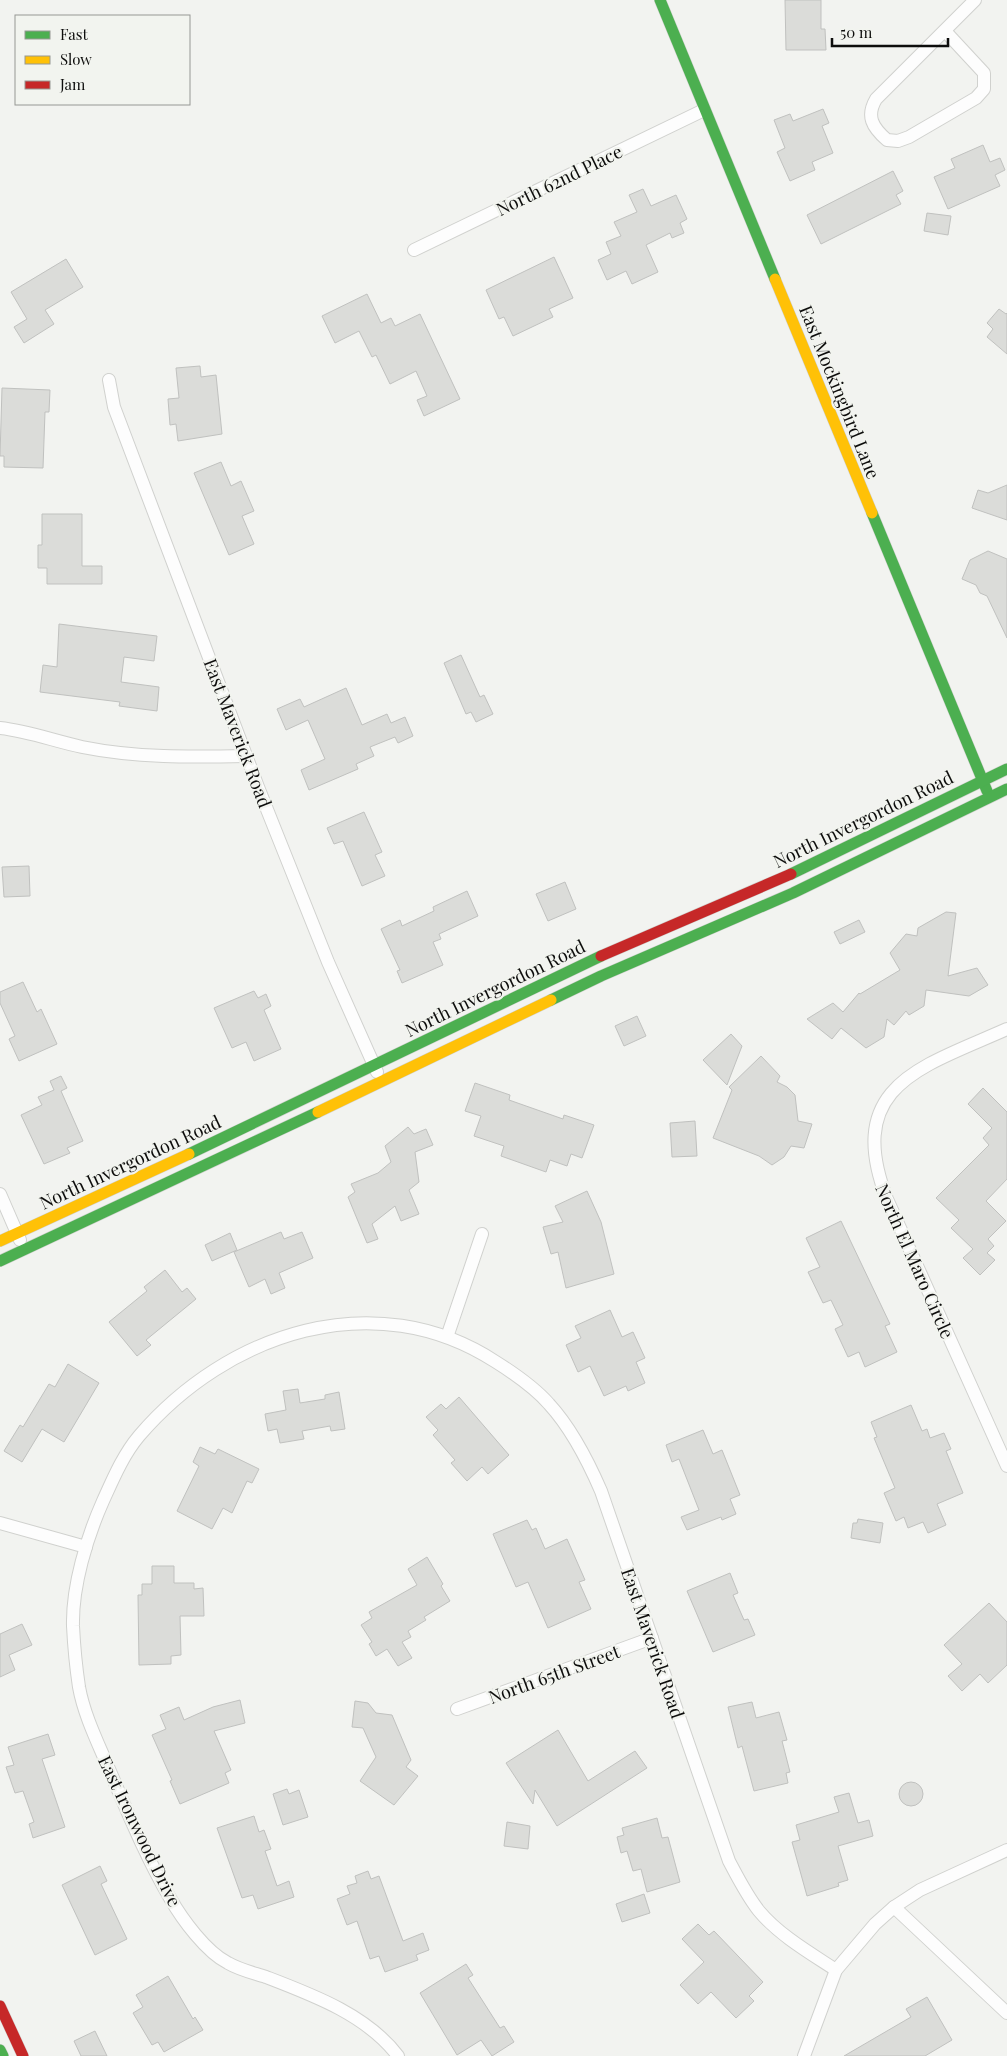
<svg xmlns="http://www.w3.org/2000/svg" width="1007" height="2056" font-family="'Playfair Display',serif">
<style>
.building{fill:#dbdcd9;stroke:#c0c1bf}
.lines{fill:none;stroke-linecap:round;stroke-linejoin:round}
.street-casing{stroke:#d0d1ce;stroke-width:14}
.fast-casing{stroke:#d0d1ce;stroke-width:12}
.slow-casing{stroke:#d0d1ce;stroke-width:12}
.jam-casing{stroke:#d0d1ce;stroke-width:12}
.street{stroke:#fdfdfd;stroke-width:12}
.fast{stroke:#4caf50;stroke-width:11}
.slow{stroke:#ffc107;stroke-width:11}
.jam{stroke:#c62828;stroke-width:11}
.labels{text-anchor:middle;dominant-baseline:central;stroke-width:4.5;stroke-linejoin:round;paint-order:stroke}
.street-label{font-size:18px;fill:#0d0d0c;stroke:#f2f4ef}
</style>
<rect width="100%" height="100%" fill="#f2f3f0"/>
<g class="building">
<polygon points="785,0 821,0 821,29 825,29 826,50 786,50"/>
<polygon points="823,109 829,123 822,126 833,153 812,162 815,170 790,181 777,152 785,148 774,120 790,114 793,121"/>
<polygon points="983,145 990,162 1000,158 1005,170 995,175 1000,186 948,209 934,177 955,168 951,159"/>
<polygon points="893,171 903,191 896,195 901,204 821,244 807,215"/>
<polygon points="643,189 651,206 676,195 687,219 680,223 684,233 672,238 670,233 646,245 658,272 632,284 626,271 607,280 598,260 611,254 606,242 621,236 614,222 637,212 629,195"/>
<polygon points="927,213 951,216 948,235 924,231"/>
<polygon points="554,257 573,298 549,309 553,317 513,336 504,317 499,319 486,290"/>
<polygon points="66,259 83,287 45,310 54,324 24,343 14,327 27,319 11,292"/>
<polygon points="367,294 381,323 391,318 395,326 420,314 460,399 424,416 417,400 427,396 416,371 390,384 376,355 372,357 359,331 335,343 322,316"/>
<polygon points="999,309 1006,314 1007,313 1007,354 987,337 993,329 987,323"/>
<polygon points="200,366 201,377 216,375 222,434 178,441 176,424 170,425 168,399 179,398 176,368"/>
<polygon points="2,388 50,390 49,412 45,412 43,468 4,467 4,456 0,456"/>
<polygon points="221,462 231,486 241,481 254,511 242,516 254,544 229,555 194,473"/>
<polygon points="1007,485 1007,520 972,508 978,490 988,493"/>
<polygon points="42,514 82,514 82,566 102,566 102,584 47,584 47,568 38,568 38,545 42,545"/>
<polygon points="988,551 1007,559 1007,638 987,596 980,593 976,585 962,579 970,560"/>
<polygon points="59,624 157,636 154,661 124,657 121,682 159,687 157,711 119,706 120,702 40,692 43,665 57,667"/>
<polygon points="461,655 480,697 484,695 493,714 476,722 471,712 466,714 444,663"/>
<polygon points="346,688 362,725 387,714 391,723 405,717 413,736 398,743 395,737 370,747 374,756 356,764 358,769 309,790 301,770 325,759 308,720 286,730 277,709 300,699 304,707"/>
<polygon points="364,812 382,852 375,855 385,876 362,886 343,841 334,844 327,828"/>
<polygon points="29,866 30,896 4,897 2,867"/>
<polygon points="565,882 576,909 548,921 536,894"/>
<polygon points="467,891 478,916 439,934 441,939 433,942 443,965 402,983 397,971 400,970 381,929 400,920 402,926 434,911 433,907"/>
<polygon points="946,912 956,913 948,976 977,968 988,985 969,996 926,990 924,1006 909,1015 906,1011 894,1025 887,1019 884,1037 866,1048 841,1028 832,1039 807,1019 833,1003 843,1012 859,993 860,994 900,970 890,953 906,934 917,936 918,928"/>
<polygon points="859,920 865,932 840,944 834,932"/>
<polygon points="23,982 37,1012 41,1009 57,1044 19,1061 9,1039 15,1036 0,1003 0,992"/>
<polygon points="254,991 258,998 266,994 271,1006 264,1010 281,1049 254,1061 246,1042 232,1048 214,1008"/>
<polygon points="637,1016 646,1036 624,1046 615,1026"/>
<polygon points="731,1034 742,1046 727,1085 703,1060"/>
<polygon points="761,1056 780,1076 777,1082 787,1087 795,1095 798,1121 812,1124 804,1148 791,1146 784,1157 772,1165 759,1156 713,1138 732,1090 729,1087"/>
<polygon points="61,1076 67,1088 61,1091 83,1141 67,1148 70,1153 44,1164 21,1115 42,1105 38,1097 54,1090 50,1081"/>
<polygon points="475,1083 510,1095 509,1100 563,1119 564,1115 594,1125 582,1158 571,1154 567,1166 550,1160 546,1172 501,1156 504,1146 474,1136 481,1116 465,1111"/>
<polygon points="983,1088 1007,1112 1007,1179 986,1201 1006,1221 988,1239 994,1246 987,1253 995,1260 980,1275 963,1258 973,1249 951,1228 959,1220 936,1198 989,1145 983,1138 992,1128 968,1104"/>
<polygon points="695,1121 697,1156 672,1157 670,1123"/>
<polygon points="408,1127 414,1134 426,1129 433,1145 415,1152 419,1182 409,1190 419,1214 401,1221 395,1206 372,1224 378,1239 367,1243 348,1197 355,1192 351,1184 378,1173 391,1162 385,1146"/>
<polygon points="587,1191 601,1222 614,1274 566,1288 558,1252 551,1254 543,1227 563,1222 555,1206"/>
<polygon points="841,1221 890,1324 885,1326 897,1352 865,1367 859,1352 848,1357 835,1329 843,1325 831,1300 823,1303 808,1272 820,1267 806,1238"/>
<polygon points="281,1232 284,1239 302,1232 313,1258 279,1273 285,1288 271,1294 265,1279 249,1287 234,1252"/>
<polygon points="230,1233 237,1250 212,1261 205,1245"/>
<polygon points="165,1270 182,1292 187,1288 196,1299 146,1340 151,1345 137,1356 109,1322 147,1291 144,1287"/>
<polygon points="610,1310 622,1337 633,1332 645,1358 636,1362 645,1383 628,1391 626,1386 604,1396 590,1366 578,1372 566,1345 581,1338 575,1326"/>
<polygon points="68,1364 99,1383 64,1442 42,1429 22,1462 4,1451 20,1425 23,1427 49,1384 55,1387"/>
<polygon points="298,1389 300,1403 325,1399 325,1395 339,1392 345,1429 331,1431 330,1426 302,1431 304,1439 280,1443 277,1429 268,1431 265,1414 286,1410 283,1391"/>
<polygon points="459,1397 509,1455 488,1474 482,1467 467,1481 451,1463 455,1460 433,1435 438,1430 426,1417 441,1404 446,1409"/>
<polygon points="911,1405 922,1431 927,1429 930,1438 944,1433 951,1449 946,1451 963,1493 937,1504 946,1525 928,1533 923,1522 908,1528 904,1517 896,1521 884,1493 895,1488 874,1438 877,1437 871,1422"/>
<polygon points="703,1430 713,1454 722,1450 740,1495 730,1499 736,1514 722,1520 721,1517 687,1530 681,1517 699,1510 679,1459 672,1462 666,1445"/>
<polygon points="200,1447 215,1454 218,1449 259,1469 252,1483 247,1481 232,1513 223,1508 212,1529 177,1511 199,1466 193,1462"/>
<polygon points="858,1519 883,1523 880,1543 851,1538 853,1523 857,1523"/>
<polygon points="527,1520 532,1530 536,1528 545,1549 567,1539 585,1580 579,1582 591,1609 548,1628 528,1582 516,1587 493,1534"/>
<polygon points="427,1557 443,1584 441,1586 450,1601 424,1617 426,1620 408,1631 411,1637 402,1642 412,1658 398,1666 387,1649 376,1656 369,1644 372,1642 361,1625 372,1618 369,1612 417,1585 408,1569"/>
<polygon points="152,1566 174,1566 174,1583 194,1583 194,1589 203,1588 204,1616 180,1616 181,1655 171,1656 171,1664 139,1665 138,1595 142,1595 142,1584 152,1584"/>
<polygon points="730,1573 738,1593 733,1595 744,1620 748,1619 755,1635 713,1652 687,1591"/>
<polygon points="989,1603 1007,1622 1007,1665 988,1683 980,1674 962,1691 948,1676 962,1664 944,1645"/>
<polygon points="22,1624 32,1645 9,1655 15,1670 0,1677 0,1634"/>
<polygon points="240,1700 245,1723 214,1731 231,1770 225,1773 229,1783 180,1804 170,1781 172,1780 152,1735 166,1729 160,1715 179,1707 184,1720 213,1707"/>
<polygon points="355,1701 368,1703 376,1713 392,1715 411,1760 406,1767 418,1776 394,1805 360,1781 376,1757 363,1728 352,1727"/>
<polygon points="752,1702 756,1718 779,1712 787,1740 782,1741 790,1772 786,1773 788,1783 754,1791 742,1746 738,1748 728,1707"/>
<polygon points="558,1730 588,1781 635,1751 647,1768 557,1826 535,1790 533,1804 506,1763"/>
<polygon points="48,1734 55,1755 42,1759 65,1827 33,1838 29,1824 34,1822 23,1791 15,1793 6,1767 14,1765 8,1747"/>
<circle cx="911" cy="1794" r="12"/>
<polygon points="287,1789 289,1794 299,1790 308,1817 283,1825 273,1794"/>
<polygon points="849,1793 858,1823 869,1820 873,1836 838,1846 848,1880 838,1883 839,1886 807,1896 792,1842 800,1840 796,1825 839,1812 834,1797"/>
<polygon points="254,1816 259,1832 264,1830 271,1849 265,1851 277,1886 289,1881 294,1897 258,1909 253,1895 242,1898 217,1828"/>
<polygon points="657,1818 662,1838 668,1837 680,1882 647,1892 641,1869 633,1871 627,1851 621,1853 617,1837 624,1835 622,1828"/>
<polygon points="507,1822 530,1826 528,1849 504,1846"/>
<polygon points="100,1866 107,1881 101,1884 127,1939 95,1955 62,1885"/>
<polygon points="368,1871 371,1879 379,1876 403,1941 423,1933 429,1950 416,1955 418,1960 385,1972 379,1956 370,1959 357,1921 347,1925 337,1899 350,1894 347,1886 357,1883 355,1876"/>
<polygon points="644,1894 650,1913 622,1922 616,1904"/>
<polygon points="698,1924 709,1935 714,1931 763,1982 749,1996 754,2001 736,2018 711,1992 698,2004 680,1985 704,1962 682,1939"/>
<polygon points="466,1964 473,1975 468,1978 500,2028 504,2026 514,2042 492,2056 481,2040 457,2055 420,1993"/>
<polygon points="168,1976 193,2019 195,2017 203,2030 164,2052 158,2042 152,2045 133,2013 143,2007 136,1995"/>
<polygon points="927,1997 952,2040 925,2056 844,2056 911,2017 906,2009"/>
<polygon points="95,2031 107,2056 81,2056 74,2041"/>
</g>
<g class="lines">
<g class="street-casing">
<g id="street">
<path d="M945,31L984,73V89L976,98L909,137L898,141L887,140C872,127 866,116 876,99L975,0"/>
<polyline points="414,250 704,110"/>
<polyline points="109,380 114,407 258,787 328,962 377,1072"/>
<path d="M0,728C28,731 54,741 82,747C136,758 191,757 246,756"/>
<path d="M1007,1029C922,1067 843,1085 887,1199L1007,1466"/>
<polyline points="0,1194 20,1240"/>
<polyline points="447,1337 482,1234"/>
<polyline points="0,1523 86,1547"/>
<polyline points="457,1709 652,1638"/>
<polyline points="894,1907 1007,2013"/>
<path d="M398,2056C367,2015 313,1995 266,1977C254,1973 240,1970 228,1963C206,1952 182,1919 170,1898C146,1857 128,1813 109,1769C98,1743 84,1715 79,1687C76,1667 74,1646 73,1626C72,1586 87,1537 103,1501C113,1479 123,1455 139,1436C227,1333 375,1283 496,1362C515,1374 535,1388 549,1404C572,1429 588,1461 601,1491L729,1861C738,1878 747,1896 759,1911C779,1935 810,1953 836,1970"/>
<polyline points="804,2056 836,1970 875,1924 894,1907 920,1890 1007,1850"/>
</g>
</g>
<g class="fast-casing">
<g id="fast">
<polyline points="660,0 775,279"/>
<polyline points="872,513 987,791"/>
<polyline points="791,874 1007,769"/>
<polyline points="551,1000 601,976 793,893 1007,789"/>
<polyline points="189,1154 601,956"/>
<polyline points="0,1261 318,1112"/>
<polyline points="0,2050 3,2056"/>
</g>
</g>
<g class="slow-casing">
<g id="slow">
<polyline points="775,279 872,513"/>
<polyline points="318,1112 551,1000"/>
<polyline points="0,1241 189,1154"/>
</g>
</g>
<g class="jam-casing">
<g id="jam">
<polyline points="601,956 791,874"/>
<polyline points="0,2006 23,2056"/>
</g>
</g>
<use href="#street" class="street"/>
<use href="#fast" class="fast"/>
<use href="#slow" class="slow"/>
<use href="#jam" class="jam"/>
</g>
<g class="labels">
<g class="street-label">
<text transform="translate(559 180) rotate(-26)">North 62nd Place</text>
<text transform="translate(840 392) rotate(68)">East Mockingbird Lane</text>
<text transform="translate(238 733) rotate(69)">East Maverick Road</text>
<text transform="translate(863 819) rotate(-26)">North Invergordon Road</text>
<text transform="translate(495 988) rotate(-26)">North Invergordon Road</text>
<text transform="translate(130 1162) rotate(-25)">North Invergordon Road</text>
<text transform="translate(915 1261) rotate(66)">North El Maro Circle</text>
<text transform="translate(653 1643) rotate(71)">East Maverick Road</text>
<text transform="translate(554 1674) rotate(-20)">North 65th Street</text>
<text transform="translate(140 1831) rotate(64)">East Ironwood Drive</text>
</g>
</g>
<rect x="15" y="15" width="175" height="90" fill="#f2f4ef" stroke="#969894"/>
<rect x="25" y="31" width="25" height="8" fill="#4caf50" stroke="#969894"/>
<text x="60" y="40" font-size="15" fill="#0d0d0c">Fast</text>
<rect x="25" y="56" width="25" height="8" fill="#ffc107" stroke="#969894"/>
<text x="60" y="65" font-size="15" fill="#0d0d0c">Slow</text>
<rect x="25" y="81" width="25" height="8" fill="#c62828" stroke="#969894"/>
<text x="60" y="90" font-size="15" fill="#0d0d0c">Jam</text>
<path d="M832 38v8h116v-8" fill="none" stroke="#0d0d0c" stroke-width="2.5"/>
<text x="840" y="38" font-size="15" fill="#0d0d0c" stroke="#f2f4ef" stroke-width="4" paint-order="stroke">50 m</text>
</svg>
